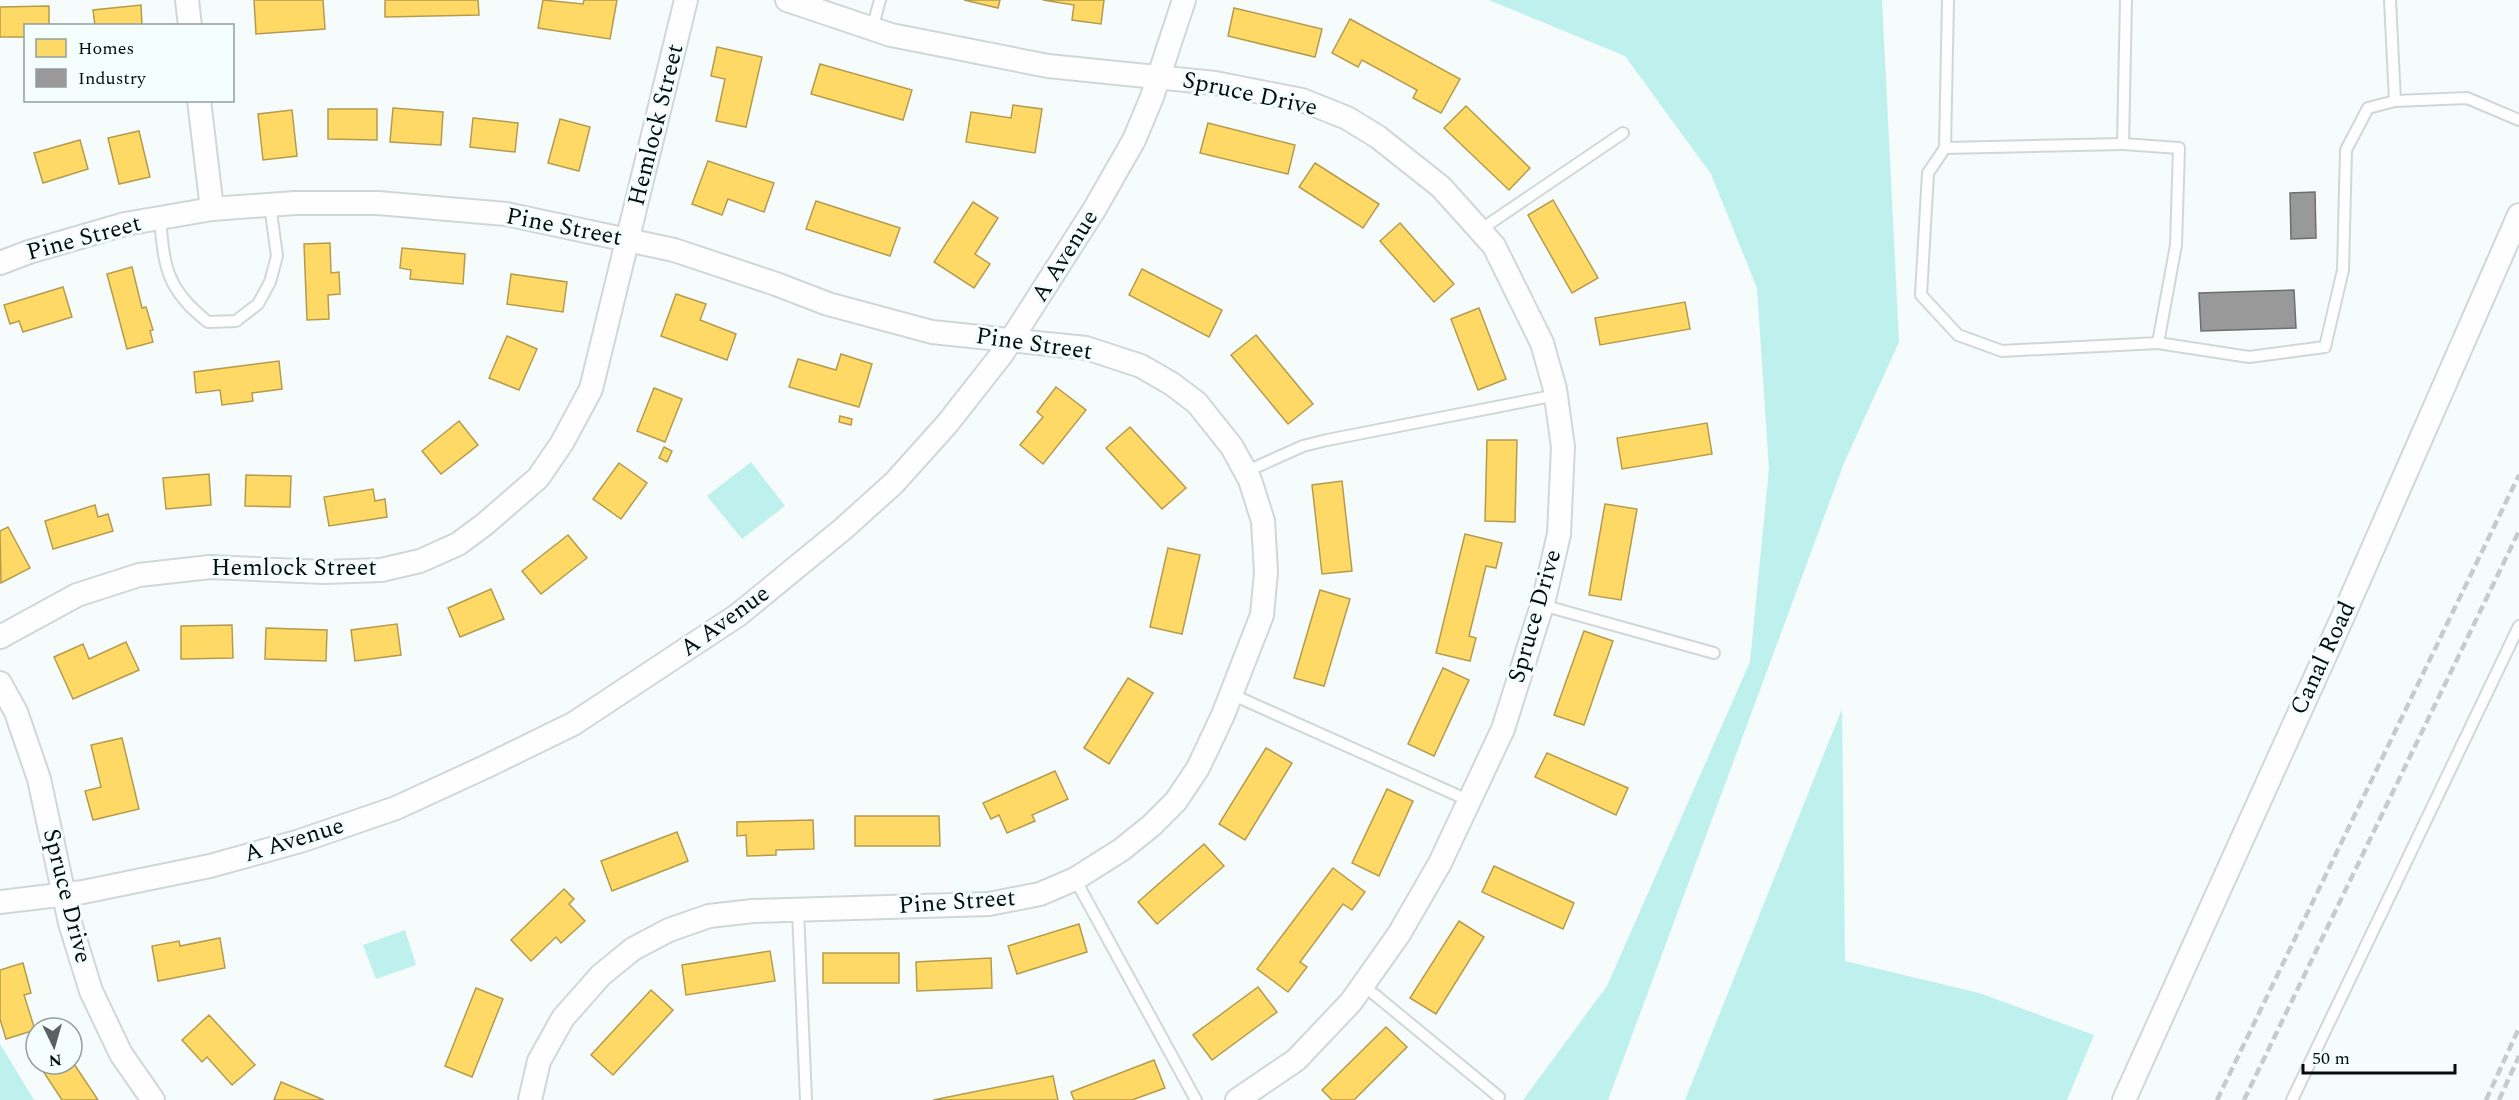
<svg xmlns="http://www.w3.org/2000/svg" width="2519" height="1100" font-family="Spectral,serif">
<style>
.green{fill:#bef0ee}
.homes{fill:#ffd966;stroke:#b49c4c;stroke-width:1.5}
.industry{fill:#999;stroke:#6d6f6f;stroke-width:1.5}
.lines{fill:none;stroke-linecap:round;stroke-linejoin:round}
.lane-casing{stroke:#d0d8d7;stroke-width:14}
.street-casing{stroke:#d0d8d7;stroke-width:26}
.lane{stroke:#fefefe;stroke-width:10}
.street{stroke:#fefefe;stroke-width:22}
.rail{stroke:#c8cbcb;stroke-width:4.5;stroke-dasharray:9 4.5;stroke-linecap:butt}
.labels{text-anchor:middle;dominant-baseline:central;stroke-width:6;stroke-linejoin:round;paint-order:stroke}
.street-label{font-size:24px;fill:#050e0e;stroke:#f3fefd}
</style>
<rect width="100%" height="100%" fill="#f6fbfb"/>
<g class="green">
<polygon points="1489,0 1882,0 1899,342 1844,463 1608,1100 1523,1100 1607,986 1750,662 1769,469 1757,288 1711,174 1625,56"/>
<polygon points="751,462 785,506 742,539 707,496"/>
<polygon points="1842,709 1845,961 1979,993 2094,1035 2067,1100 1685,1100"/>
<polygon points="405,930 416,965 376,979 363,945"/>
<polygon points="0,1044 34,1100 0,1100"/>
</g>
<g class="homes">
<polygon points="254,0 323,0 325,29 256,34"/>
<polygon points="385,0 478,0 479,15 385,17"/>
<polygon points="543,0 583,4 584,0 617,0 610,39 538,28"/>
<polygon points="964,0 1000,0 998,8"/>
<polygon points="1043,0 1104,0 1101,24 1072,20 1074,5"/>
<polygon points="141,5 142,26 95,26 93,10"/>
<polygon points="49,6 49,26 26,26 26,37 0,37 0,7"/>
<polygon points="1234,8 1322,29 1315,57 1228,36"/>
<polygon points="1350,19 1460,79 1441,113 1413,98 1417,90 1362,60 1358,67 1332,53"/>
<polygon points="717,47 762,57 746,127 716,121 725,79 711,76"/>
<polygon points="820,64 912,90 903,120 811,94"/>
<polygon points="1013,105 1042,109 1035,153 966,142 971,112 1011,118"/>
<polygon points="1466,106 1530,168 1509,190 1444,128"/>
<polygon points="393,108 443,112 441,145 390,142"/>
<polygon points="328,109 377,109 377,140 328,139"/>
<polygon points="292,110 297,156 263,160 258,114"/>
<polygon points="473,118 518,123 515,152 470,147"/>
<polygon points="560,119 590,127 579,171 548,163"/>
<polygon points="1208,123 1295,145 1288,174 1200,153"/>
<polygon points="139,131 150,177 119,184 108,138"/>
<polygon points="80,140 88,169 43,183 34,153"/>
<polygon points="708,161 774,183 764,212 728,199 722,215 692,204"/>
<polygon points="1315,163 1379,204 1363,228 1299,187"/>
<polygon points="1553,200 1598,278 1572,293 1528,215"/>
<polygon points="816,201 900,228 890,256 806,229"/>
<polygon points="973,202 998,218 975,254 990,264 974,288 934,262"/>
<polygon points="1400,223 1454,284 1434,302 1380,241"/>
<polygon points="330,243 331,273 339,272 340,294 328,295 329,319 307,320 304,244"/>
<polygon points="402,248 465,254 463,284 410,279 411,270 400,268"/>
<polygon points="132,267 142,308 146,307 153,330 150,331 153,342 127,349 107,274"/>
<polygon points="1142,269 1222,310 1209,337 1129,295"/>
<polygon points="511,274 567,282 563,312 507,304"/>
<polygon points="63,287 72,317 23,332 19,321 10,324 4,305"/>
<polygon points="676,294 706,304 700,320 736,334 727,360 661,336"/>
<polygon points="1685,302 1690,329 1600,345 1595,318"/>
<polygon points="1479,308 1506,379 1478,390 1451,319"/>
<polygon points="1256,335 1313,404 1288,424 1231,355"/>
<polygon points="507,336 537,349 519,390 489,378"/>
<polygon points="841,354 872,364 859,407 789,387 798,359 836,370"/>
<polygon points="279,361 282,389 252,393 253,401 222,405 220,390 196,393 194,372"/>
<polygon points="1056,387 1086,410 1043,464 1020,445 1043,417 1037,412"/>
<polygon points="654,388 682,399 665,442 637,431"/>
<polygon points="840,416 852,419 851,425 839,422"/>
<polygon points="459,421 478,445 441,474 422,451"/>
<polygon points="1707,423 1712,454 1622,469 1617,438"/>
<polygon points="1130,427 1186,488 1162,509 1106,448"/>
<polygon points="1487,440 1517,440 1515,522 1485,521"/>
<polygon points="664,447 672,451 667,462 659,458"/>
<polygon points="619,463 647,483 621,519 593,499"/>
<polygon points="209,474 211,505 166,509 163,478"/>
<polygon points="246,475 291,476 290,507 245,506"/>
<polygon points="1342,481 1352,571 1322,574 1312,485"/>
<polygon points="373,489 375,501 385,499 387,517 329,526 324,497"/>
<polygon points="1605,504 1637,509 1621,600 1589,595"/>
<polygon points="95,505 98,517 108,514 113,531 53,549 45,521"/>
<polygon points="8,527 30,568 1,583 0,531"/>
<polygon points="1465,534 1502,543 1496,568 1486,566 1469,636 1476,638 1470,661 1436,653"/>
<polygon points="568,535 587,558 541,594 522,571"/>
<polygon points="1168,548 1200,555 1182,634 1150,627"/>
<polygon points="491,589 504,619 460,637 448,608"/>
<polygon points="1320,590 1350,599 1324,686 1294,678"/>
<polygon points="397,624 401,655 355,661 351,630"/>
<polygon points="232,625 233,658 181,659 181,626"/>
<polygon points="266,628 327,630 326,661 265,659"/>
<polygon points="1584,631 1613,641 1584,725 1554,715"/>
<polygon points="126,642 139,670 73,699 54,657 83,644 89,659"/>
<polygon points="1443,668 1469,680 1434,756 1408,744"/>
<polygon points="1128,678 1153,693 1109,764 1084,748"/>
<polygon points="122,738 139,809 93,820 85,791 101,787 91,745"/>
<polygon points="1266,748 1292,763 1245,840 1219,824"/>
<polygon points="1547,753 1628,788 1616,815 1535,777"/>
<polygon points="1055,771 1068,799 1032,815 1035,821 1007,833 999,815 991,819 983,803"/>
<polygon points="1387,789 1413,801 1379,876 1352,863"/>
<polygon points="855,816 939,816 940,846 855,846"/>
<polygon points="813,820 814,849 776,850 776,855 747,856 746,835 737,836 737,822"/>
<polygon points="677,832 688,861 612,891 601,861"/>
<polygon points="1204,844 1224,866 1157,924 1138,902"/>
<polygon points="1494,866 1574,903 1563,929 1482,892"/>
<polygon points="1333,868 1365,892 1352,910 1343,904 1300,962 1307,967 1288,992 1257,969"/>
<polygon points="564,889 574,899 569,904 585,921 561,943 556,937 531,961 511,940"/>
<polygon points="1459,921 1484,937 1436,1014 1410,998"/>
<polygon points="1079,924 1087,952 1017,974 1008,946"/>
<polygon points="220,938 225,968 158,981 152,946 179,941 180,946"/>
<polygon points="770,951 775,981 686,995 682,965"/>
<rect x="823" y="953" width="76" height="30"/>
<polygon points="991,958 992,988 917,991 916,962"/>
<polygon points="23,963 31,993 24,995 35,1030 6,1039 0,1019 0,970"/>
<polygon points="1258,987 1277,1012 1212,1060 1193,1035"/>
<polygon points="476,988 503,999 472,1077 445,1066"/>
<polygon points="651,990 673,1010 613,1075 591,1055"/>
<polygon points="209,1015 255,1065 232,1085 207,1057 202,1062 182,1040"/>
<polygon points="1386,1027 1407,1047 1354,1100 1332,1100 1322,1090"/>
<polygon points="1154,1060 1165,1088 1132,1100 1074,1100 1071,1092"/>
<polygon points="72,1061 98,1100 62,1100 39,1065 72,1064"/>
<polygon points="1053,1076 1058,1100 933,1100"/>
<polygon points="281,1082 324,1100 274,1100"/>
</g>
<g class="industry">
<polygon points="2315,192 2316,238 2291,239 2290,193"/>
<polygon points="2294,290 2296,328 2201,331 2199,293"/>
</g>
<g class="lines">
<g class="lane-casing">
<g id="lane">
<polyline points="1948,0 1945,148 2123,144 2126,0"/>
<polyline points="2390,0 2395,101 2467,98 2519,120"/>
<polyline points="872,29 880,0"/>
<polyline points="1945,148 1928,173 1921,295 1958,335 2002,351 2158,343 2176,245 2179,148 2123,144"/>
<path d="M160,218C164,268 167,290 208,322L236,321L258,304L270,282L277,256L270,205"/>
<polyline points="1480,230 1623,133"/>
<polyline points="2158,343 2249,357 2325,347 2343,270 2346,150 2368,108 2395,101"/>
<polyline points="1245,472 1303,446 1327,440 1557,395"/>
<polyline points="1542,605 1714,653"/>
<polyline points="1231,694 1470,801"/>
<polyline points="1075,879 1196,1100"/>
<polyline points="798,911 806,1100"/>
<polyline points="1363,985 1499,1097"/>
<polyline points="2292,1100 2519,626"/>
</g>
</g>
<g class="street-casing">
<g id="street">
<polyline points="187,0 190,26"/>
<polyline points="787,0 891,35 1048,66 1215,83 1302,100 1347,118 1378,137 1441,187 1494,246 1542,343 1555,389 1563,447 1559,534 1544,599 1503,729 1440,863 1399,934 1351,1002 1296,1060 1237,1100"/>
<polyline points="199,100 212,209"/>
<polyline points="0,263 29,252 125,224 212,209 295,203 378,203 506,214 674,250 776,284 828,304 932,332 1086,348 1141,366 1172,384 1197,403 1232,447 1250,480 1263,521 1266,572 1262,615 1223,715 1198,768 1176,801 1151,826 1121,850 1075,879 1040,894 989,904 753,911 709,916 669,930 633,949 601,975 563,1018 539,1061 530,1100"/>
<polyline points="0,637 77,595 139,575 210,567 324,572 381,570 420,561 458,544 485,524 538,478 562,443 591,389 686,0"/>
<polyline points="0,683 16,712 39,779 70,923 91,991 121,1054 153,1100"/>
<polyline points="0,902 83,892 210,866 300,841 396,808 485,767 573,724 738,615 843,529 894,483 947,424 1002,354 1094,210 1134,140 1152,97 1184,0"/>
<polyline points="2124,1100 2344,614 2519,215"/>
</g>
</g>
<use href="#lane" class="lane"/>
<use href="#street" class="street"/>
<g class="rail">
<polyline points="2217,1100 2519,475"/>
<polyline points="2244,1100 2519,531"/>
<polyline points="2486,1100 2519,1028"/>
<polyline points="2499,1100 2519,1056"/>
</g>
</g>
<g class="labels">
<g class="street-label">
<text transform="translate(1250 94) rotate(12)">Spruce Drive</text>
<text transform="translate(656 125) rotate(-76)">Hemlock Street</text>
<text transform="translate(564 227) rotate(11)">Pine Street</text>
<text transform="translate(84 238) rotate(-15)">Pine Street</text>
<text transform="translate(1065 256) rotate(-58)">A Avenue</text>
<text transform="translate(1034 344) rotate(8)">Pine Street</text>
<text x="294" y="568">Hemlock Street</text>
<text transform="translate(1535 616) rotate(-74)">Spruce Drive</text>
<text transform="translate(725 621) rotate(-36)">A Avenue</text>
<text transform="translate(2323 658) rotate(-65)">Canal Road</text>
<text transform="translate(294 840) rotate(-17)">A Avenue</text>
<text transform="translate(67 896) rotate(76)">Spruce Drive</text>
<text transform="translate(957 902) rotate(-4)">Pine Street</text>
</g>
</g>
<rect x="24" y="24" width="210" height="78" fill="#f3fefd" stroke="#949e9d" stroke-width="1.5"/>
<rect x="36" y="39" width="30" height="18" fill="#ffd966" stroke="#949e9d" stroke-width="1.5"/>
<text x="78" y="54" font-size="18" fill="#050e0e">Homes</text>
<rect x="36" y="69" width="30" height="18" fill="#999999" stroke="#949e9d" stroke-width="1.5"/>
<text x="78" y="84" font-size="18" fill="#050e0e">Industry</text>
<g transform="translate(54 1046) rotate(175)"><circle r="28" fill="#f3fefd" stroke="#949e9d" stroke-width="1.5"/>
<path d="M0-4.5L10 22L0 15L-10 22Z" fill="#596161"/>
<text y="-9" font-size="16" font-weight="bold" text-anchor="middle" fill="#050e0e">N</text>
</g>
<path d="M2303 1064v9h152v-9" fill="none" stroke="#050e0e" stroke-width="3"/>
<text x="2312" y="1064" font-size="18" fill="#050e0e" stroke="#f3fefd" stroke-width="4.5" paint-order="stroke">50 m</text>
</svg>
